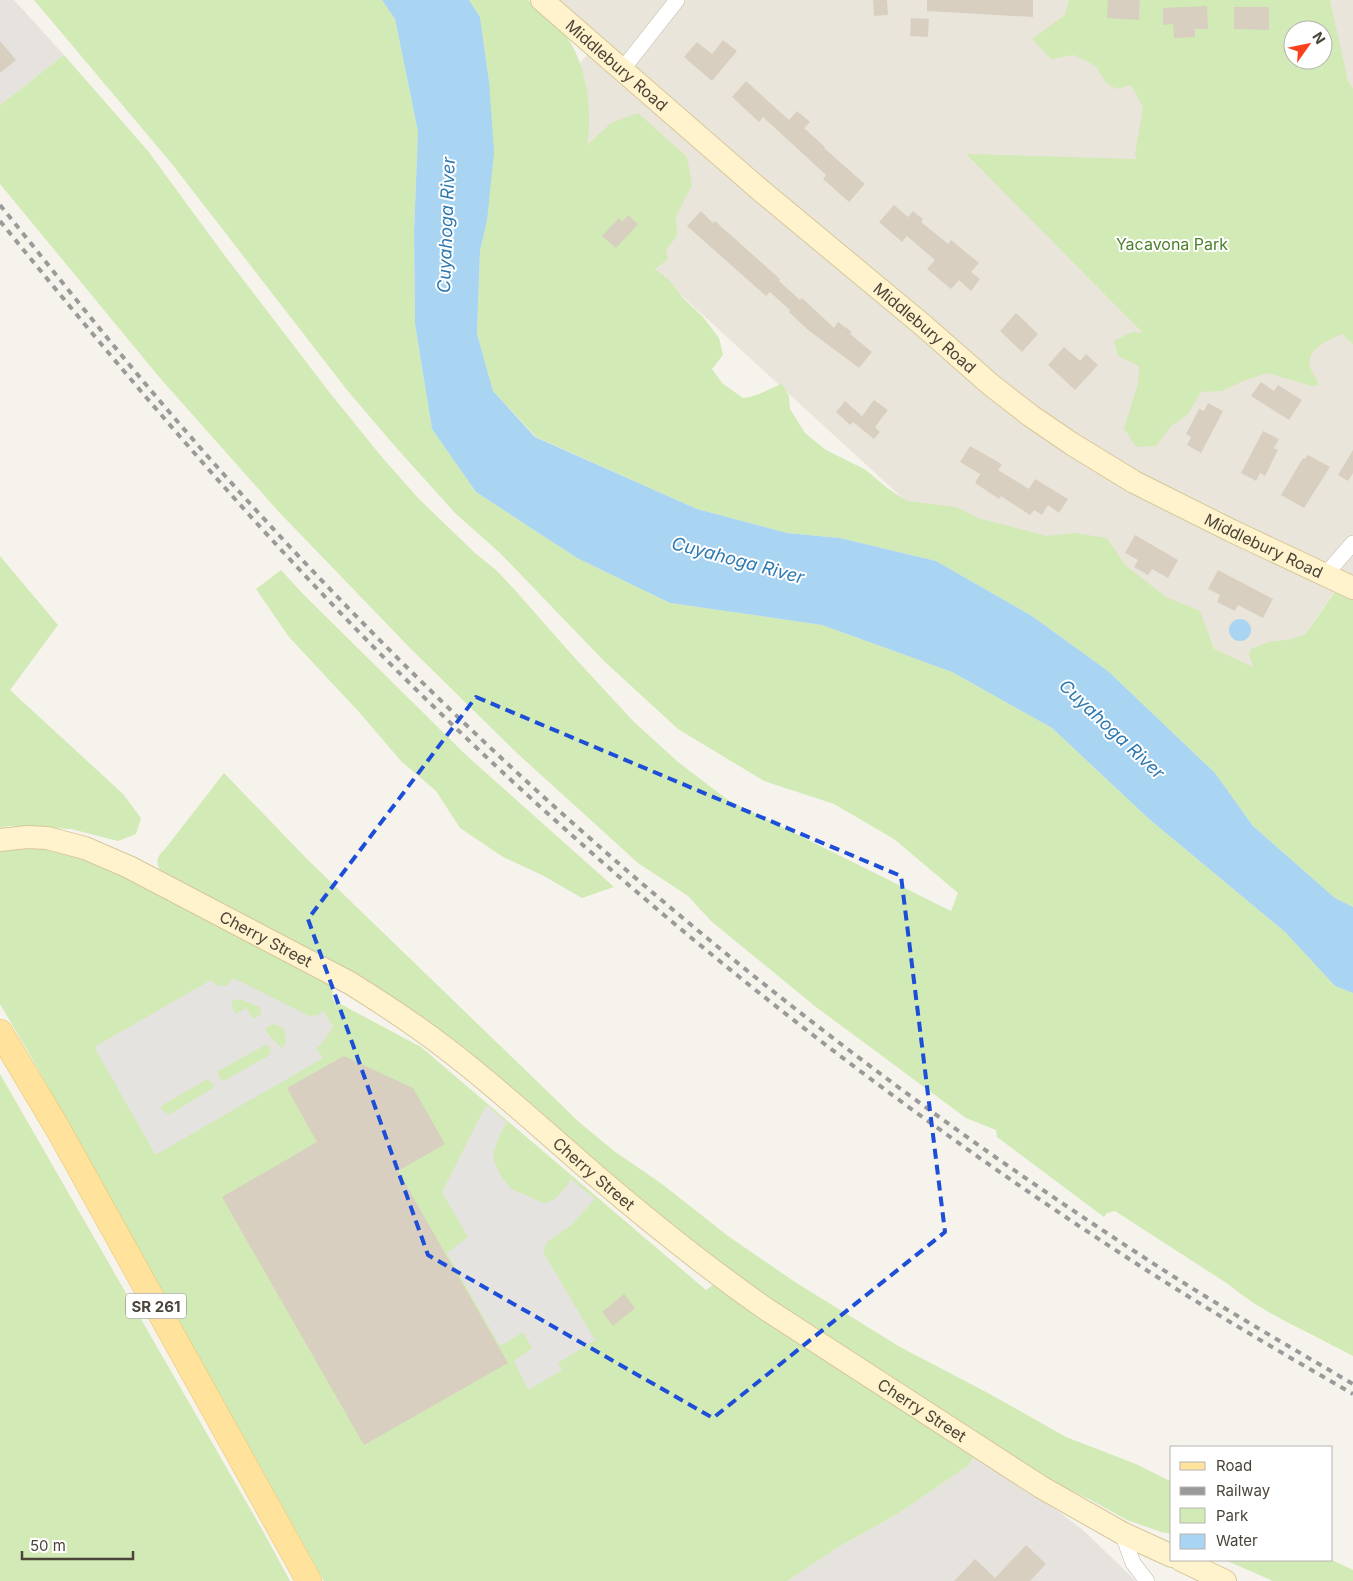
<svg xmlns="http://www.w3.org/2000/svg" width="1353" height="1581" font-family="Inter,sans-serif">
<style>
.residential{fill:#eae5da;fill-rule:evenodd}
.industrial{fill:#e6e2dd}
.green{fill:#d2eab5;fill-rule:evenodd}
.parking{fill:#e5e3e0;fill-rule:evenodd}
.water{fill:#a9d4f2}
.building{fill:#d8cfc1}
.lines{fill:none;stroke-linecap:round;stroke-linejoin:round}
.street-casing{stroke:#c2bbae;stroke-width:16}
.secondary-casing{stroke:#d6c79b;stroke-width:24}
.primary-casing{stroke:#e6c16a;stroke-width:26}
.street{stroke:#fff;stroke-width:15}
.secondary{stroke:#fff3cd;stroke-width:22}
.primary{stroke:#ffe39c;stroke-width:25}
.rail{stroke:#9a9a9a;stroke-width:4;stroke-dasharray:6 6;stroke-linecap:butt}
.marked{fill:none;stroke:#1d4ed8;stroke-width:4;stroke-dasharray:10 6;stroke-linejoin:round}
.labels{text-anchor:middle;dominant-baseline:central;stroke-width:4;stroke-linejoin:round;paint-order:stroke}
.shield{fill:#fff;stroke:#817c74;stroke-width:1}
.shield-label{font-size:15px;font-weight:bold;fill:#4b4439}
.street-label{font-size:16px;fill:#4b4439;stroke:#fff}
.park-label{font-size:16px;fill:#4a7f2a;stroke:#fff}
.water-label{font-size:18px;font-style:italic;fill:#2e7ab2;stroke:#fff}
</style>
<rect width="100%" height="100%" fill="#f6f3ec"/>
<path class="residential" d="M542,0H1353V588L1340,583L1257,706L920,514L656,272L494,152L595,47ZM1293,30H1323V60H1293Z"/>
<g class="industrial">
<polygon points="0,0 14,0 64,55 0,105"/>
<polygon points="975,1454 1024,1485 1084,1531 1136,1581 787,1581 837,1548 899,1513 969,1465"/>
</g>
<g class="green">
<path d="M34,0H382L395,19L418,132L414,231L415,324L432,429L476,492L577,558L670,603L822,625L952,672L1052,728L1149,819L1285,932L1335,986L1353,993V1356C1311,1333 1265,1315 1228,1284L1115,1211L1107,1213L1104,1217L997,1137L996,1130L966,1118L816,1007L711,921L688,896L638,863L518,754L410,648L278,511L160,378L0,184V105L64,55L148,151L225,256L330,393L381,456L419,499L475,553L496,570L514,589L573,656L634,722L678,762L728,800L951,911L958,893L894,839L834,804L764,781L678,729L604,661L500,553L455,513L393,444L347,390L172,164Z"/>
<path d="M469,0H528C540,11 555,21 565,34C587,65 593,109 587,145L611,123L638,113L687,157L692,185L676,216L677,236L666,250L668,259L655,269L669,280L683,298L703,317L719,338L723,355L712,369L722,383L743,398C757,397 768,389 782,384L789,396L790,409L805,433L826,450L866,470L887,488L907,501L956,507L978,518L1047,536L1075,533L1107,538L1125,565L1166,597L1200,611L1214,649L1253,667L1249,654L1251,649L1268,642L1287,640L1305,635L1336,590L1353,600V907L1335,898L1253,826L1215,773L1108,671L1032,616L936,561L840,538L787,533L697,509L536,437L493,391L477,334L480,251L487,221L489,81L480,17Z"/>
<path d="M1069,0H1330L1348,81L1353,89V344L1342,334C1329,340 1306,348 1310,367C1312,373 1317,379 1319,385L1312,386L1267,373L1243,381L1222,391L1201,392L1188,414L1171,426L1156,446L1136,447L1124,428L1138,384L1139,366L1118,356L1114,341L1132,332L1143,333L966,154L1136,159L1135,153L1143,108L1131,85L1117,89L1106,83L1096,66L1074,55L1051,59L1032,39L1065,15ZM1293,30H1323V60H1293Z"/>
<polygon points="0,556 58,625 10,690 123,794 141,818 136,834 118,841 71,829 9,826 0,828"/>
<polygon points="281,570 302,593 467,756 614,887 582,898 542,875 503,857 460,828 436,791 401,761 359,712 289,637 256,589"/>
<path d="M224,773L307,859L579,1122L614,1151L662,1184L728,1236L795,1282L900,1347L988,1393L1066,1437L1136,1464L1172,1482V1534L1161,1532L1127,1520L1089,1499L1064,1487L1054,1489L768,1303L522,1104L162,874C156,863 155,858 165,849Z"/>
<polygon points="31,849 52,849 112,867 332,985 333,1000 421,1047 706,1290 717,1282 975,1454 969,1465 899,1513 837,1548 787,1581 324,1581 129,1231 30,1055 0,1004 0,851"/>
<polygon points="0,1074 264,1533 290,1581 0,1581"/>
<polygon points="1225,1560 1332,1560 1353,1570 1353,1581 1273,1581"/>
</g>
<g class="parking">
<path d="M234,978L309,1016L319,1015L324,1011L333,1027L322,1043L316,1048L323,1058L157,1154H155L96,1050V1046L211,980L216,985L226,986ZM240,999L259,1007L261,1009V1014L254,1019L246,1008L235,1014L231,1004L234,1000ZM275,1024L283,1028L285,1033L286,1042L282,1048L271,1038L265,1030L268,1026ZM267,1044L271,1051L268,1056L224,1081L219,1078L218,1071ZM207,1079L214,1085L213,1088L169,1115L161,1109V1106Z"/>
<polygon points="486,1105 507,1122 500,1134 493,1153 495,1164 501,1176 511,1189 544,1203 553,1200 560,1194 569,1183 570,1178 595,1199 570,1226 547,1242 543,1250 546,1257 595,1340 558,1363 562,1370 528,1390 514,1361 532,1348 523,1332 500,1346 447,1253 468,1237 442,1192"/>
</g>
<g class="water">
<polygon points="382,0 469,0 480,17 489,81 494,152 487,221 480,251 477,334 493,391 535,437 697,509 787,533 840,538 936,561 1032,616 1108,671 1215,773 1253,826 1335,898 1353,907 1353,993 1335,986 1285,932 1149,819 1052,728 952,672 822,625 670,603 577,558 476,492 432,429 415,324 414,231 418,132 395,19"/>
<circle cx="1240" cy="630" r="11"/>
</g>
<g class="building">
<polygon points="873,0 887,0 888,15 874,16"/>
<polygon points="927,0 1033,0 1033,17 927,11"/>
<polygon points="1108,0 1140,0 1139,20 1107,18"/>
<polygon points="1207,6 1208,29 1195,29 1195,37 1174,38 1173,24 1163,25 1163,8"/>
<polygon points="1234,7 1269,7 1269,30 1234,29"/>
<polygon points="911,18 929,19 928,37 910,36"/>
<polygon points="723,40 737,51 712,81 684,57 697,42 712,54"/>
<polygon points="0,41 16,60 0,73"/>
<polygon points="746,81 789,120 797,111 810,122 804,128 825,147 824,148 865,184 849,202 823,179 826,175 763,117 759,122 732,97"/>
<polygon points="894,205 908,217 913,211 923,219 921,222 948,244 951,240 979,263 971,272 980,279 971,291 959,280 951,289 927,269 935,260 907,236 902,242 879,222"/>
<polygon points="701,211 713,223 715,221 780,279 779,281 800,300 802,298 834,328 838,322 852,332 850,334 872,352 859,368 808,330 789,312 790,310 770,292 766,296 687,226"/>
<polygon points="628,215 638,224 616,248 602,236 619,218 622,222"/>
<polygon points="1016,313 1038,334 1022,352 1000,331"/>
<polygon points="1064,347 1080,361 1086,354 1098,365 1075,390 1048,365"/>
<polygon points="1261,382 1274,391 1278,385 1302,400 1289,420 1251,396"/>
<polygon points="874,400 888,410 875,427 880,432 874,439 853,422 850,425 836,412 845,401 862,416"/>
<polygon points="1208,403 1223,411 1201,453 1187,445 1191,437 1186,434 1199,409 1204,411"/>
<polygon points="1263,431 1279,439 1274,448 1278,450 1265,476 1260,473 1256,481 1241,473"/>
<polygon points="970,446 998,462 1002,465 998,470 1029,489 1035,479 1068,499 1059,513 1048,505 1042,515 1034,510 1030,515 1001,496 999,499 975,483 980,474 960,462"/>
<polygon points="1353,450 1353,473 1348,481 1338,475"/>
<polygon points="1308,455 1330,467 1304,508 1281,495 1303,458 1305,459"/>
<polygon points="1135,535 1178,560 1168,578 1152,569 1148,575 1134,567 1138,560 1125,553"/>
<polygon points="1218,570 1273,599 1263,618 1238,605 1235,611 1217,602 1220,595 1208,589"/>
<polygon points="344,1056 413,1088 445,1144 398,1171 508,1363 364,1445 222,1197 317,1142 287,1088"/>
<polygon points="624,1294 635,1308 613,1326 602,1312"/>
<polygon points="1026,1545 1046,1564 1030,1581 954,1581 975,1559 995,1578"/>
</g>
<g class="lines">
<g class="street-casing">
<g id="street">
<polyline points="622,70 677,0"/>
<polyline points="1325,575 1353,543"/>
<polyline points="1122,1533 1133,1563 1147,1581"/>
</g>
</g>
<g class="secondary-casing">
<g id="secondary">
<path id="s1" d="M542,0L759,189L924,326L991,385L1031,416L1072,444L1134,482L1232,531L1353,588"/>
<path id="s2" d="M0,840L27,837L47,838L85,848L129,867L350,983C382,1003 414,1024 444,1047C497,1087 545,1132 595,1175C650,1222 706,1267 766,1309L1041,1487L1122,1533L1172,1556"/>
<polyline points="1181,1560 1225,1581"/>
</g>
</g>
<g class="primary-casing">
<polyline id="primary" points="0,1032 58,1129 309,1581"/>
</g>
<use href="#street" class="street"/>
<use href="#secondary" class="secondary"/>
<use href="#primary" class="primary"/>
<g class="rail">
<path d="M0,205C38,252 76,300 114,346C191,440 272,530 357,617C596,862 864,1076 1151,1262C1217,1305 1285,1344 1353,1384"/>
<path d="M0,221C137,390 278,556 434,707C652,919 895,1109 1151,1273C1217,1315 1285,1355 1353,1394"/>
</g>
</g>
<path class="marked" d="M476,697L901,876L945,1232L713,1418L428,1255L308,919Z"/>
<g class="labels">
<rect class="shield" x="126" y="1293.5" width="60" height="25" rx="4"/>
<g class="shield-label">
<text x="156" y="1306">SR 261</text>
</g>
<g class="street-label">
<text stroke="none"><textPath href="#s1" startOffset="99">Middlebury Road</textPath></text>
<text stroke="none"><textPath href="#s1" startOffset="504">Middlebury Road</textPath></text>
<text stroke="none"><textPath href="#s1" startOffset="909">Middlebury Road</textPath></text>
<text stroke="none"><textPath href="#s2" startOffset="289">Cherry Street</textPath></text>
<text stroke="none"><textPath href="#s2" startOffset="694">Cherry Street</textPath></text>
<text stroke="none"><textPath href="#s2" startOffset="1099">Cherry Street</textPath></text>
</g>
<g class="park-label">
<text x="1172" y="244">Yacavona Park</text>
</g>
<g class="water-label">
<text transform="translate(446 225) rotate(-88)">Cuyahoga River</text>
<text transform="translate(738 560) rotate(15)">Cuyahoga River</text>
<text transform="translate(1112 729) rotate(43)">Cuyahoga River</text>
</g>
</g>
<rect x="1170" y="1446" width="162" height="115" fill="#ffffff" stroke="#b7b4b0"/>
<rect x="1180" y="1462" width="25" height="8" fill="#ffe39c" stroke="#b7b4b0"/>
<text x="1216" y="1471" font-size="15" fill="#4b4439">Road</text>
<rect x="1180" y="1487" width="25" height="8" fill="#9a9a9a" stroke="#b7b4b0"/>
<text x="1216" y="1496" font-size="15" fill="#4b4439">Railway</text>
<rect x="1180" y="1508" width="25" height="15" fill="#d2eab5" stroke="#b7b4b0"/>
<text x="1216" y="1521" font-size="15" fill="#4b4439">Park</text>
<rect x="1180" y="1534" width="25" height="15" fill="#a9d4f2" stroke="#b7b4b0"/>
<text x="1216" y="1546" font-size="15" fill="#4b4439">Water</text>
<g transform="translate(1308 45) rotate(57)"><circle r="24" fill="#ffffff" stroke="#b7b4b0"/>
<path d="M0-4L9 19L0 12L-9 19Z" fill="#fc3f1d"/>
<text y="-8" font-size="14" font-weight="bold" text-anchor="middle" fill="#4b4439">N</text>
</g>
<path d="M22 1551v8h111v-8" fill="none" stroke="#4b4439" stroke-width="2.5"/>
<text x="30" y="1551" font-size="15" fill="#4b4439" stroke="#ffffff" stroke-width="4" paint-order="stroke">50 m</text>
</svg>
